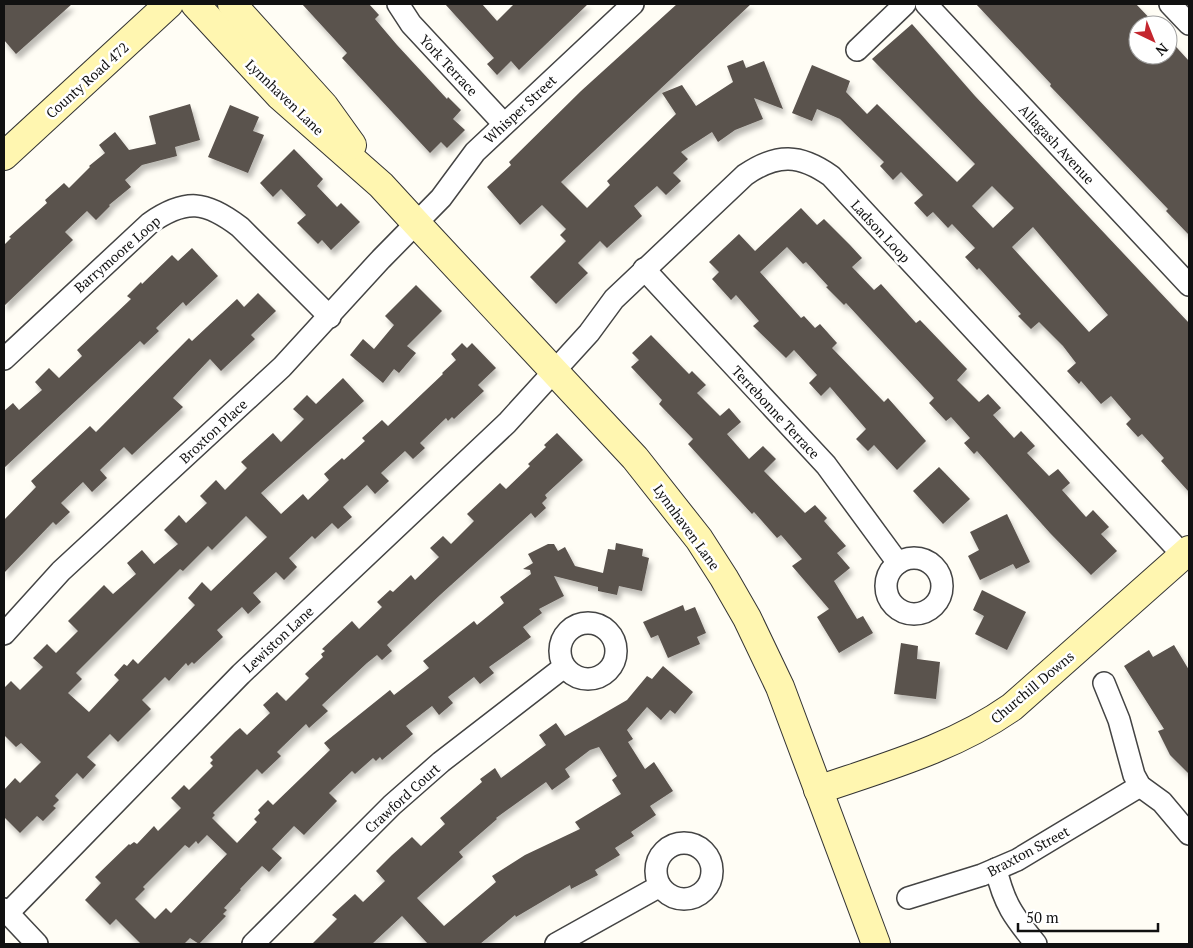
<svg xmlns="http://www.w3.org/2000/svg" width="1193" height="948" font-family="'PT Serif',serif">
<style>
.building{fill:#5a524d;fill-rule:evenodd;filter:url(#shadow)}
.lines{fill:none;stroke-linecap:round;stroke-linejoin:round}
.street-casing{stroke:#444;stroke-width:24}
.secondary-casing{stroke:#333;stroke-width:30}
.street{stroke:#fff;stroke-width:21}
.secondary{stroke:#fff6b0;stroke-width:28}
.labels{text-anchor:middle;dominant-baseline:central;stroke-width:5;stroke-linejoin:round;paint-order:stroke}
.street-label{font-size:14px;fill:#111;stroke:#fff}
</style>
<defs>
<filter id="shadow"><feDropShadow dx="3" dy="5.5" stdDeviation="2.5" flood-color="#0004"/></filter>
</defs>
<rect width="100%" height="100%" fill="#fffdf5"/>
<g class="building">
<polygon points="4,4 72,4 16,54 4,40"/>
<polygon points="302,4 369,4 379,15 375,19 397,45 447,99 448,97 461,110 453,119 465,130 447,148 441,142 430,153 342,58 347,53"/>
<polygon points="445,4 482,4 497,21 514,4 588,4 519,70 511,61 497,75 487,64 494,58"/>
<polygon points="677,4 751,4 561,182 587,208 610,185 607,181 676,114 662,93 682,85 696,106 733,82 727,66 743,60 746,68 764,61 783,109 754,98 763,119 735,130 718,142 712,132 681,152 688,159 673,173 681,181 666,195 657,186 634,206 642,216 607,248 600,241 578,263 588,273 556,304 530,277 566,241 560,235 566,229 542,205 520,225 487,187 511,165 509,162 581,91"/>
<polygon points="976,4 1136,4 1156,25 1138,25 1138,55 1168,55 1168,38 1189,61 1189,235 1166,211 1168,209 1050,86 1051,84"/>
<path d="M912,24L975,96L1189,323V492L1161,461L1164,458L1142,434L1138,437L1126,424L1131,419L1111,396L1101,404L1081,381L1079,384L1067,371L1076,363L1063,346L1039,322L1031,329L1018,316L1021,314L979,268L977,270L965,257L975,248L952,224L948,228L933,212L927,217L914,203L923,195L901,172L893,180L880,166L884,162L840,119L817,109L812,121L792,113L812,65L850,81L846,92L867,114L877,104L957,182L975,164L872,59ZM992,186L1014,208L993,228L972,206ZM1033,227L1108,315L1089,332L1012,247Z"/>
<polygon points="190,104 200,140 175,147 177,156 142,165 125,180 131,187 109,205 110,206 96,220 87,211 65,232 73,240 4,306 4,245 11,238 9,237 47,203 45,200 64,183 69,188 90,167 89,166 105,153 99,145 115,132 129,150 156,144 149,116"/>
<polygon points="230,105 259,117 253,131 264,135 248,173 208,157"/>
<polygon points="294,149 323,179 317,186 337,207 341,203 360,222 331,250 322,240 318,244 297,223 306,215 281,189 273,197 260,183"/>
<polygon points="801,208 817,225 824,219 850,245 862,258 852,267 874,290 881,284 916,323 920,320 967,369 957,380 979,402 988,394 1001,408 993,415 1014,438 1021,431 1035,446 1027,453 1049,476 1058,469 1070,483 1062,490 1086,517 1093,510 1109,527 1101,534 1117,551 1091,575 1050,533 977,451 974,454 964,443 970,438 951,417 946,421 929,403 934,398 846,303 844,305 826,287 828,286 806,262 803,264 787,247 760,272 801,318 804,316 815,328 820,324 837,343 832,348 884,402 888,398 926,441 897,470 874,445 868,451 856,439 866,429 830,387 821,396 809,383 817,375 794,350 786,358 753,326 759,321 736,295 731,300 712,279 719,272 709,262 739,234 755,251"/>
<polygon points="192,248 218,276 186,306 183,302 156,328 159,331 144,345 140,341 4,468 4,411 13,403 19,410 42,390 35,382 49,368 59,378 82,356 77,350 131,299 127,296 141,282 142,284 172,255 178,261"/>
<polygon points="416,285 442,311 407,346 416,353 399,373 394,369 383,383 350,355 363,339 374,349 394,325 385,316"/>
<polygon points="258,293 276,311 251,335 255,339 221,371 210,359 173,398 183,407 132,455 124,447 100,470 107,478 92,492 83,482 61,503 70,512 56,525 53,522 4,573 4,520 36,487 31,481 90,426 96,432 189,338 192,341 237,299 244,307"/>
<polygon points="651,335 689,374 692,371 706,385 697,393 720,416 729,408 741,422 727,434 749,459 763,446 776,459 764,471 805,513 815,505 827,518 824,521 846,546 837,553 850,568 834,581 857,619 863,616 873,633 839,653 817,617 829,609 792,566 802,559 781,535 777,538 754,512 752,514 688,444 693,439 659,404 662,400 631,367 639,360 632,353"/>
<path d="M462,343L467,348L472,343L496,368L478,385L484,391L454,419L452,417L448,421L446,418L420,443L425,448L413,459L405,451L381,473L389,481L375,494L367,485L343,507L352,517L338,529L332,523L315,539L312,536L289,558L297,567L284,580L276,572L253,593L261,602L248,614L242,607L217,630L223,637L194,664L192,662L188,666L186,663L169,681L165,677L142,700L151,709L118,742L110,734L87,757L96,765L83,779L77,773L55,796L59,800L53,806L56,808L43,821L37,816L20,833L4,817V790L15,778L20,783L41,762L21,743L16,747L4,735V688L11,681L20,690L43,667L33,658L47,644L56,653L78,631L68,621L104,585L113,594L136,574L127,563L142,550L154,564L178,544L164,530L179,515L186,523L207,503L200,496L216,480L225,490L247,468L241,462L273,433L281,442L304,419L293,409L307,395L316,404L343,378L364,401L261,493L281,514L303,494L308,500L329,480L324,474L342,458L344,460L365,441L362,438L382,420L388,426L443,374L442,373L456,360L451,354ZM246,516L267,537L211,591L202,582L188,598L195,605L138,664L133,659L127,666L124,664L114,675L119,680L89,712L68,693L82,679L76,673L180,569L183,571L208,546L212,550Z"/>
<path d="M557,433L583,460L545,495L547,498L542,503L546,508L535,518L531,513L440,595L387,645L392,651L382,660L377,655L367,663L322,705L328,711L309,728L306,724L277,752L281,756L262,774L257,769L213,813L215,815L212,818L237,843L257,822L254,819L260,813L258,810L268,800L273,805L330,750L324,743L390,690L394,695L429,668L423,661L474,621L477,625L504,603L500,597L531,574L530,570L523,569L533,563L528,554L548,544H554L558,551L565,547L575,566L603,573L608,549L615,550L616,543L643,549L642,556L649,558L642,591L619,586L617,595L598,591V587L554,576L564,596L539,609L542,613L523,627L531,637L489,667L494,673L480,684L474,677L448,697L453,703L439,715L432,706L406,726L413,734L382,760L380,757L376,761L373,758L355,774L352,771L329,793L337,801L304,835L294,826L272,849L282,858L269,872L262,866L240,889L241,890L224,908L227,910L223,914L226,916L199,944L190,938L184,944H141L116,919L110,925L85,900L101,883L95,877L129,844L130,845L134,842L137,844L154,826L158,831L181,808L171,798L184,785L189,790L213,766L210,763L213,760L210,757L235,732L240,728L247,735L270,713L263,705L277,692L286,701L309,678L305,674L323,657L321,654L325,651L322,649L352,621L359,629L382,607L377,602L390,590L393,592L411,575L415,580L439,557L430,548L443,536L451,544L474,521L467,514L500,483L506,489L530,466L528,464L546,447L544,445ZM207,835L227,854L171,913L166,908L155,919L135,899L145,889L143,887L185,845L189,848L196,841L198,844Z"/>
<polygon points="939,467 970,499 943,524 913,491"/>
<polygon points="1007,514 1030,562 1016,569 1013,564 980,580 968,556 979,550 970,532"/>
<polygon points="982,590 1026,612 1007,650 975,634 984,616 973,610"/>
<polygon points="683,605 685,611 695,607 706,633 697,637 700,644 668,658 658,635 651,638 643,622"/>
<polygon points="901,643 918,646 917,659 940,662 936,699 894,694"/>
<polygon points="1174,645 1189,670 1189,774 1170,755 1158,731 1164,729 1124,666 1149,650 1153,657"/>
<path d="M663,666L693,692L675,714L670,710L661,720L647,707L627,730L633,739L628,742L645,769L654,762L673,791L650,806L656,815L631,832L634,836L615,848L620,855L595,870L598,875L571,889L570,885L516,917L515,915L480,944H428L402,916L372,944H312L337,919L332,915L355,894L363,902L385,881L376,871L392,855L412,837L421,846L445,824L440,818L482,782L480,779L495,768L501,778L546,745L539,735L556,723L565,736L627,700L647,676L652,679ZM599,747L617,776L612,780L621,794L575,822L580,829L525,855L492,876L496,882L444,926L417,898L463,857L459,852L497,819L496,818L546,782L552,790L570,777L565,769L590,750Z"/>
</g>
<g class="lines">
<g class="street-casing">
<g id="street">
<polyline points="398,4 411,24 504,124"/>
<polyline points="926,4 1189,285"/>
<polyline points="1170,4 1189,24"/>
<polyline points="857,50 905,4"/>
<polyline points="644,269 826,465 898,563"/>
<path d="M4,359L150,223C186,198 206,201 240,227L330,317"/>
<circle cx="914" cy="586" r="28"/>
<circle cx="588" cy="651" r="28"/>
<polyline points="4,634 61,571 282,367 381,259 441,198 475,152 633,4"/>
<polyline points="1104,683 1119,720 1134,775 1140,786 1162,802 1189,834"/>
<circle cx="684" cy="871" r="28"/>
<path d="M996,869C1004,904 1014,917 1036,944"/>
<polyline points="908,898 982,875 1017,860 1140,786"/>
<polyline points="4,909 37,944"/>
<path d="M8,913L241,674L507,423L589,333L614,299L745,175C777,153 800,154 831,176L1183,555"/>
<polyline points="253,944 392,805 441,762 564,667"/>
<polyline points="556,944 660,886"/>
</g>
</g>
<g class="secondary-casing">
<g id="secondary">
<polyline points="195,4 280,96 381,185 416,223 635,458 699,539 724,578 747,618 780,687 876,944"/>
<polyline points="232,4 324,106 352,145"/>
<polyline points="4,156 169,4"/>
<path d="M818,790C885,767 954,748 1012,707L1189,550"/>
</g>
</g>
<use href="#street" class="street"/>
<use href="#secondary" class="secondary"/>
</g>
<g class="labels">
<g class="street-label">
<text transform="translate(449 65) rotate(47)">York Terrace</text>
<text transform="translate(87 80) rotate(-42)">County Road 472</text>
<text transform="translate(285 97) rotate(44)">Lynnhaven Lane</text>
<text transform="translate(520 109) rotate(-43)">Whisper Street</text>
<text transform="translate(1057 144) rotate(47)">Allagash Avenue</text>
<text transform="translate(881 231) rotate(47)">Ladson Loop</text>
<text transform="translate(117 254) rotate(-41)">Barrymoore Loop</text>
<text transform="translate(776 412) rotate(47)">Terrebonne Terrace</text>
<text transform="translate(213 431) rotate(-43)">Broxton Place</text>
<text transform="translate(687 527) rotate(54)">Lynnhaven Lane</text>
<text transform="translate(278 639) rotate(-43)">Lewiston Lane</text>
<text transform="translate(1032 687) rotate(-40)">Churchill Downs</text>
<text transform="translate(402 798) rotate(-42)">Crawford Court</text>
<text transform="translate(1028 851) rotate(-28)">Braxton Street</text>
</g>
</g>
<rect width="1193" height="948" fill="none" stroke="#111111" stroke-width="10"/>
<g transform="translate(1153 40) rotate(137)"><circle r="24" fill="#ffffff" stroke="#a0a0a0"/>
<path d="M0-4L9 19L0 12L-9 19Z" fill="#c4262e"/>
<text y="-8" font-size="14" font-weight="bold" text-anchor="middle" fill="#111111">N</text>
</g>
<path d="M1018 923v8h140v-8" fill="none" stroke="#111111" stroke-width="2.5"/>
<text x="1026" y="923" font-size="15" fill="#111111" stroke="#ffffff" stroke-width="4" paint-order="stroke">50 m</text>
</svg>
